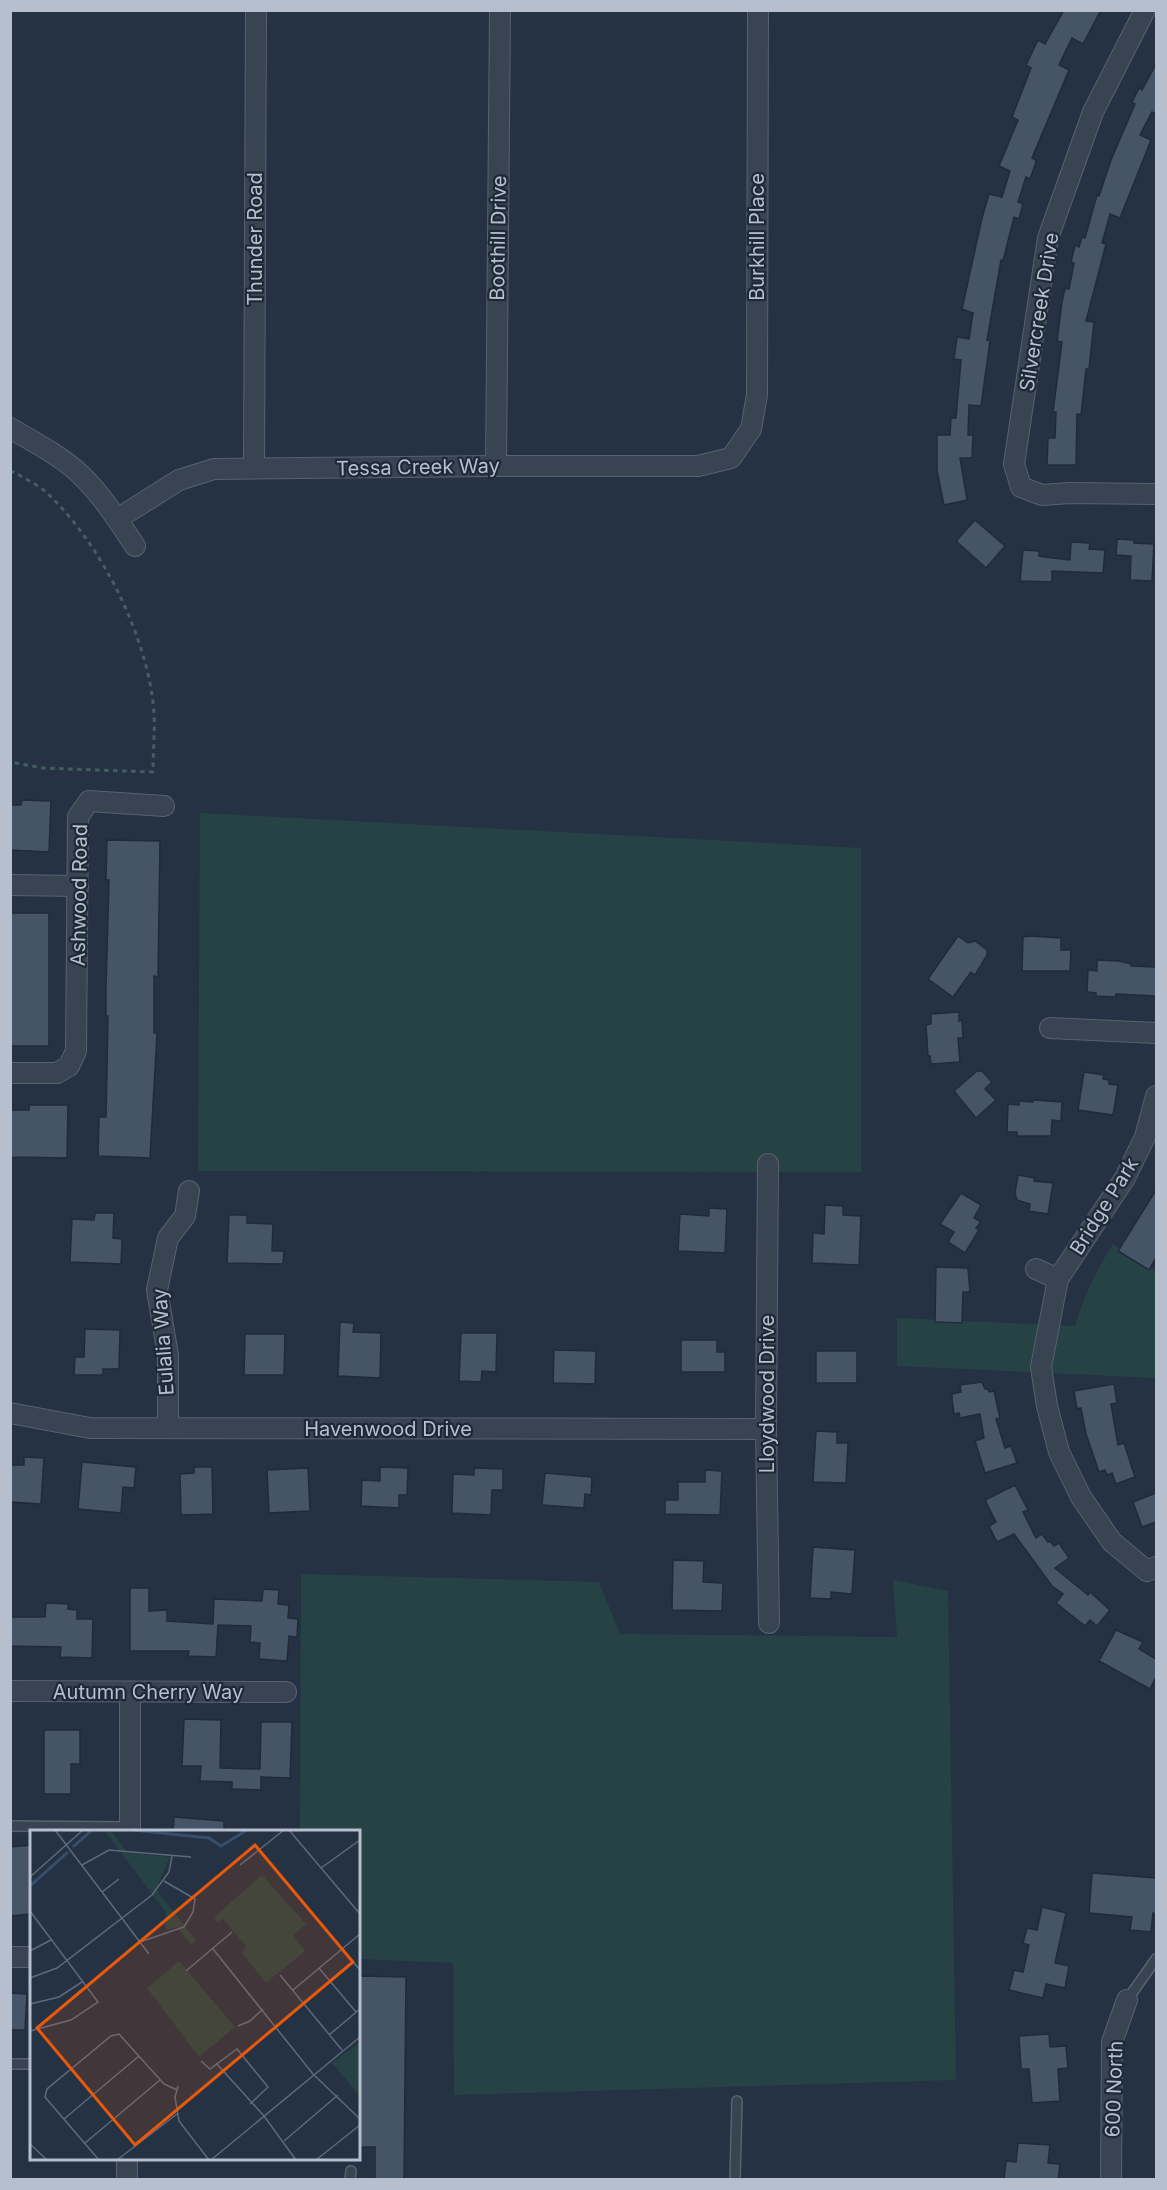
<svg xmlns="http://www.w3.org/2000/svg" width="1167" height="2190" font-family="Inter,sans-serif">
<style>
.green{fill:#274244}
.building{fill:#465468;stroke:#202b3a;stroke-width:1.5}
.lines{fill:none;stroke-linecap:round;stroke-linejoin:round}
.lane-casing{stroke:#576270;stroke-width:12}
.street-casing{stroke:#576270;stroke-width:22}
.path{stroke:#455e61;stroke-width:3;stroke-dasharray:4.5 4.5;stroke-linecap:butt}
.lane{stroke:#394453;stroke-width:9}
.street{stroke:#394453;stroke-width:20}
.labels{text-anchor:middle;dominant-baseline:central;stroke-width:4.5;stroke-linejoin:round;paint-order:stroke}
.street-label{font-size:20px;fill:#b6bfcd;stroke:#1e2938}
.inset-river{fill:none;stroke:#374e6c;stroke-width:3}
.inset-road{fill:none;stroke:#5e6a7b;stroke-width:1.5}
.view{fill:#e8590c;fill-opacity:0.15;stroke:#e8590c;stroke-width:3}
.inset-edge{fill:none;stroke:#b6bfcd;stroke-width:3}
</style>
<rect width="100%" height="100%" fill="#243244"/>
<g class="green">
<polygon points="200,813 861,848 861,1172 198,1171"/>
<path d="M1113,1244L1156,1271V1378L897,1366V1318L1075,1326C1084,1296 1096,1270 1113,1244Z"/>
<polygon points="301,1574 599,1582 620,1634 897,1637 893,1580 948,1591 956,2080 454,2095 453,1963 359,1959 358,1832 300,1831"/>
</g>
<g class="building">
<polygon points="1064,10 1101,10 1083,44 1072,38 1059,65 1069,70 1032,158 1036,160 1035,165 1030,179 1026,177 1018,202 1023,204 1019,219 1014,217 1003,261 1001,260 987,340 990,341 981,406 969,405 968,435 973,435 972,458 960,458 967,500 944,505 937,471 937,435 950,435 951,418 956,418 961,360 954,359 957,337 969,339 973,313 962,309 982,218 989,194 1002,197 1010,171 999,166 1018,120 1012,117 1031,68 1026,65 1038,40 1045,44"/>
<polygon points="1156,64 1156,114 1152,112 1140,135 1151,140 1120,218 1110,214 1102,243 1106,244 1086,321 1094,322 1089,369 1086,369 1081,415 1077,414 1076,465 1047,465 1048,438 1055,438 1056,412 1053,412 1062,342 1057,341 1062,302 1065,288 1069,289 1074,263 1071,262 1075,245 1079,247 1082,237 1085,238 1097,195 1099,196 1111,160 1135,104 1132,102 1139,88 1142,90"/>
<polygon points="975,520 1005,546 986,568 956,541"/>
<polygon points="1117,539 1134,540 1134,543 1154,544 1152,581 1130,580 1131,556 1116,555"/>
<polygon points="1071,542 1090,543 1089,549 1105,550 1103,573 1052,571 1052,582 1020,581 1023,550 1039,551 1039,556 1044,557 1070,560"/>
<polygon points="22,800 51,801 49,852 10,850 10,805 21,805"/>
<polygon points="107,840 160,841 158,977 154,976 154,1033 157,1033 150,1158 98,1156 99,1117 106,1117 108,1016 106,1016 106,988 109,880 106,880"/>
<rect x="10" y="913" width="39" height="133"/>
<polygon points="958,936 968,943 975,941 987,950 987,955 975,975 971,972 953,997 928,979"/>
<polygon points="1030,936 1061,938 1061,950 1071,950 1070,971 1022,971 1023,937"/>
<polygon points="1097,960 1119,961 1131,964 1131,966 1156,967 1156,996 1116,994 1116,997 1096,996 1096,993 1087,992 1088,970 1097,971"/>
<polygon points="959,1012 959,1021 962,1020 963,1038 958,1038 960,1062 931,1064 930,1056 928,1056 926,1025 931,1024 931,1014"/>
<polygon points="977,1071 982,1071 992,1082 985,1089 996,1100 976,1118 954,1091"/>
<polygon points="1084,1072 1104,1075 1103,1079 1109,1080 1109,1084 1118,1085 1113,1115 1078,1110"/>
<polygon points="1033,1100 1062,1102 1061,1121 1052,1120 1051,1136 1017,1136 1017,1132 1007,1132 1008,1104 1019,1105 1019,1101 1033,1102"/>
<polygon points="29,1105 68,1105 67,1158 10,1157 10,1110 29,1110"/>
<polygon points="1018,1175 1035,1178 1034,1181 1053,1183 1048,1214 1029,1211 1030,1204 1017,1200 1015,1193"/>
<polygon points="1156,1190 1156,1258 1149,1270 1118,1251"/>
<polygon points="961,1193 981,1205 974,1218 981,1222 976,1228 979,1230 965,1253 948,1242 954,1232 940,1224"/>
<polygon points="825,1205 843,1206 843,1215 861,1216 859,1265 812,1263 813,1233 824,1234"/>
<polygon points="709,1208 727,1209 725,1253 678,1251 680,1214 709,1216"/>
<polygon points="95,1213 114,1213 113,1238 122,1239 121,1264 70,1262 72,1219 94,1220"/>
<polygon points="229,1215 247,1215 247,1223 273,1224 272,1251 284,1251 283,1264 227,1263"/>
<polygon points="936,1267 968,1268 970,1292 963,1292 962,1323 935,1322"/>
<polygon points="340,1322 354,1323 353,1332 381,1333 380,1378 338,1376"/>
<polygon points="85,1329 120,1330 119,1369 103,1369 103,1375 74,1375 75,1357 84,1357"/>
<polygon points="461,1333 497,1333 496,1372 482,1371 481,1382 459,1381"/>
<polygon points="245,1334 285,1334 284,1375 244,1375"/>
<polygon points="681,1340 717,1340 717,1352 725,1352 725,1372 681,1372"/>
<polygon points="554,1350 596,1351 595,1384 553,1383"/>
<rect x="816" y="1351" width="41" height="32"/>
<polygon points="982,1382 985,1389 988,1389 989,1392 994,1391 1000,1418 996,1419 1005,1448 1011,1446 1017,1463 985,1473 975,1441 984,1438 980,1414 960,1418 959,1413 954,1414 952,1399 952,1394 961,1392 960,1385"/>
<polygon points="1114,1384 1117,1403 1111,1404 1118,1445 1124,1443 1135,1477 1116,1484 1112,1473 1107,1475 1105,1470 1099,1472 1086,1434 1081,1408 1077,1409 1074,1391"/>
<polygon points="816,1431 837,1432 837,1443 848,1443 846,1483 813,1482"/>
<polygon points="24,1457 44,1458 41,1504 10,1502 11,1465 24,1465"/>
<polygon points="82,1462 136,1467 134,1488 123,1487 121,1513 78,1509"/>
<polygon points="194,1467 212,1467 213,1514 181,1515 180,1474 194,1473"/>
<polygon points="380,1467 408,1468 407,1495 399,1495 399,1508 361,1506 362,1480 380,1481"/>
<polygon points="308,1468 310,1511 269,1513 267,1470"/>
<polygon points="474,1468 503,1469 503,1490 492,1490 491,1515 452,1513 453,1474 474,1475"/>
<polygon points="705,1470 722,1471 720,1515 665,1514 665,1500 678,1500 678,1482 705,1482"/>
<polygon points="545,1473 592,1477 591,1495 585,1494 584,1508 542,1505"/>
<polygon points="1015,1485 1028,1510 1023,1512 1036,1538 1042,1534 1048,1542 1050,1541 1054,1546 1059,1543 1069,1558 1055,1568 1088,1595 1090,1592 1110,1610 1097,1626 1090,1620 1085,1626 1056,1603 1063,1594 1052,1586 1014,1534 997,1542 989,1526 996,1522 985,1500"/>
<polygon points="1156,1493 1156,1522 1142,1527 1133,1502"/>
<polygon points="813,1547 855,1550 852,1594 831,1592 831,1599 810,1598"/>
<polygon points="673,1560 704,1561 703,1582 723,1583 722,1611 672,1610"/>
<polygon points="130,1588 149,1588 149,1611 167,1610 167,1621 213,1624 214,1599 262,1601 263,1589 279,1590 278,1604 289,1605 288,1618 298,1619 297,1637 289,1636 287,1661 259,1659 260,1643 250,1642 251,1626 218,1625 216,1657 188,1656 189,1651 130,1651"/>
<polygon points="46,1603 68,1604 68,1609 77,1610 77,1619 93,1619 92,1658 60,1657 61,1647 10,1646 10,1617 45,1617"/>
<polygon points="1116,1630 1143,1642 1139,1649 1156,1659 1156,1677 1150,1689 1099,1661"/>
<polygon points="184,1719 221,1720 220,1768 260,1769 261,1722 292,1722 290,1778 261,1777 261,1790 232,1789 232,1782 200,1781 201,1766 182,1766"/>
<polygon points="44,1730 80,1730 80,1764 71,1764 71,1794 44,1794"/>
<polygon points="174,1817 224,1821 224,1832 173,1832"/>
<polygon points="32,1845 32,1914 10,1916 10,1847"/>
<polygon points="1092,1873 1156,1878 1156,1914 1153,1913 1151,1932 1130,1930 1132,1917 1089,1913"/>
<polygon points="1042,1907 1066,1913 1055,1963 1069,1966 1065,1988 1046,1984 1043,1998 1009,1990 1014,1970 1023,1972 1029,1945 1023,1943 1027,1928 1037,1930"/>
<polygon points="358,1976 406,1977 404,2180 375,2180 375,2147 358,2147"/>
<polygon points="10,1993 27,1994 25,2030 10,2030"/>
<polygon points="1049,2034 1050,2047 1066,2046 1068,2068 1058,2069 1060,2101 1032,2103 1029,2069 1021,2069 1019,2036"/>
<polygon points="1018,2143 1050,2145 1048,2163 1060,2164 1058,2180 1004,2180 1006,2161 1016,2162"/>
</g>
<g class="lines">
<g class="lane-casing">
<g id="lane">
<polyline points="10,1826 130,1827"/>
<polyline points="1127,2000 1156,1959"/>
<polyline points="10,2064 32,2064"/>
<polyline points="350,2180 351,2171"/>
<polyline points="735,2180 737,2101"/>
</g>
</g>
<g class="street-casing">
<g id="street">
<polyline points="1145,10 1093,112 1048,238 1014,464 1021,487 1042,495 1070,493 1156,494"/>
<path d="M10,428C34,442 61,456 81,475C102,495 119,522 135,546"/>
<polyline points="496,466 500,10"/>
<polyline points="254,468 256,10"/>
<polyline points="117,519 179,480 214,469 496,466 698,466 731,458 751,429 757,395 758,10"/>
<polyline points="10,885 78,886"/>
<polyline points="1050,1028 1156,1033"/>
<polyline points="10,1073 57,1073 69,1066 76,1051 78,817 89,801 164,806"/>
<polyline points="1156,1096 1145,1137 1125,1178 1058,1279 1041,1367 1047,1406 1059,1452 1081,1497 1112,1542 1147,1571 1156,1567"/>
<polyline points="768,1164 766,1429 769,1623"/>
<polyline points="1036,1269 1058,1279"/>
<polyline points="10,1413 90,1428 766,1429"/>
<polyline points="168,1428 168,1355 157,1290 168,1238 185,1216 189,1191"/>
<polyline points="10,1691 286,1692"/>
<polyline points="130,1832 130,1693"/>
<polyline points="10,1957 32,1957"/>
<polyline points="127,2180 127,2158"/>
<polyline points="1111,2180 1112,2042 1127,2000"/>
</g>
</g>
<path class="path" d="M10,472H14C25,479 39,485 48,494C102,545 149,639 154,713C155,732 153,752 153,772L43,768L10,762"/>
<use href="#lane" class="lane"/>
<use href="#street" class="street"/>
</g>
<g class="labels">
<g class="street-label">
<text transform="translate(757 237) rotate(-90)">Burkhill Place</text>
<text transform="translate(498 238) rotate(-89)">Boothill Drive</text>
<text transform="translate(255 239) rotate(-90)">Thunder Road</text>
<text transform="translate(1039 312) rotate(-81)">Silvercreek Drive</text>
<text transform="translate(418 467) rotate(-1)">Tessa Creek Way</text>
<text transform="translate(79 895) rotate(-89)">Ashwood Road</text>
<text transform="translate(1104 1206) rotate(-58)">Bridge Park</text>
<text transform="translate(163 1342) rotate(-94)">Eulalia Way</text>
<text transform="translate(767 1394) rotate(-90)">Lloydwood Drive</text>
<text x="388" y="1429">Havenwood Drive</text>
<text x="148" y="1692">Autumn Cherry Way</text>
<text transform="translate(1114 2089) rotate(-88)">600 North</text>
</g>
</g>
<g transform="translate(30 1830)">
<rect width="330" height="330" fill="#243244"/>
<path d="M74,0H80L98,23L140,27L126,59L166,111L161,115L147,97L136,100L135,81ZM232,45L276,94L263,105L275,121L236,153L212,123L216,116L193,89L188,93L184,87ZM149,131L205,197L169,227L117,158ZM330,212V266L302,233Z" fill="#274244"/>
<path class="inset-river" d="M103,0L179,8L191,16L217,0M43,17L62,0M0,56L38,22"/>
<path class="inset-road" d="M25,0L119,124M259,0L330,84M52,35L79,20L161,27M210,35L254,0M291,38L330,10M0,47L53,0M72,62L89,49M0,81L68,172L41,190L0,201M110,112L154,97L163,82L165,69L134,51M183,119L283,244L330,289M312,119L330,140M0,121L21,110M289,138L326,182M156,141L202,102M250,145L312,220M0,148L27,138L122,65L139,42L142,26M263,160L330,104M0,174L29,167L52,152M208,196L220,191L233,179M299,205L330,179M171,231L180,239L207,219L238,257L220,274M186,233L234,286L266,330M148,256L145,267L149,291L179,330M34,289L109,226M254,311L308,265M55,313L130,250M0,314L17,330M69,330L15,267L17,259L81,206L89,204L134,254L147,260M87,330L147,284M181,330L330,207M286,330L330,295"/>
<path class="view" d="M225,15L323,132L105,315L7,198Z"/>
<rect width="330" height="330" class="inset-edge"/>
</g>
<rect width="1167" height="2190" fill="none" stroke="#b6bfcd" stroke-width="24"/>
</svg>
